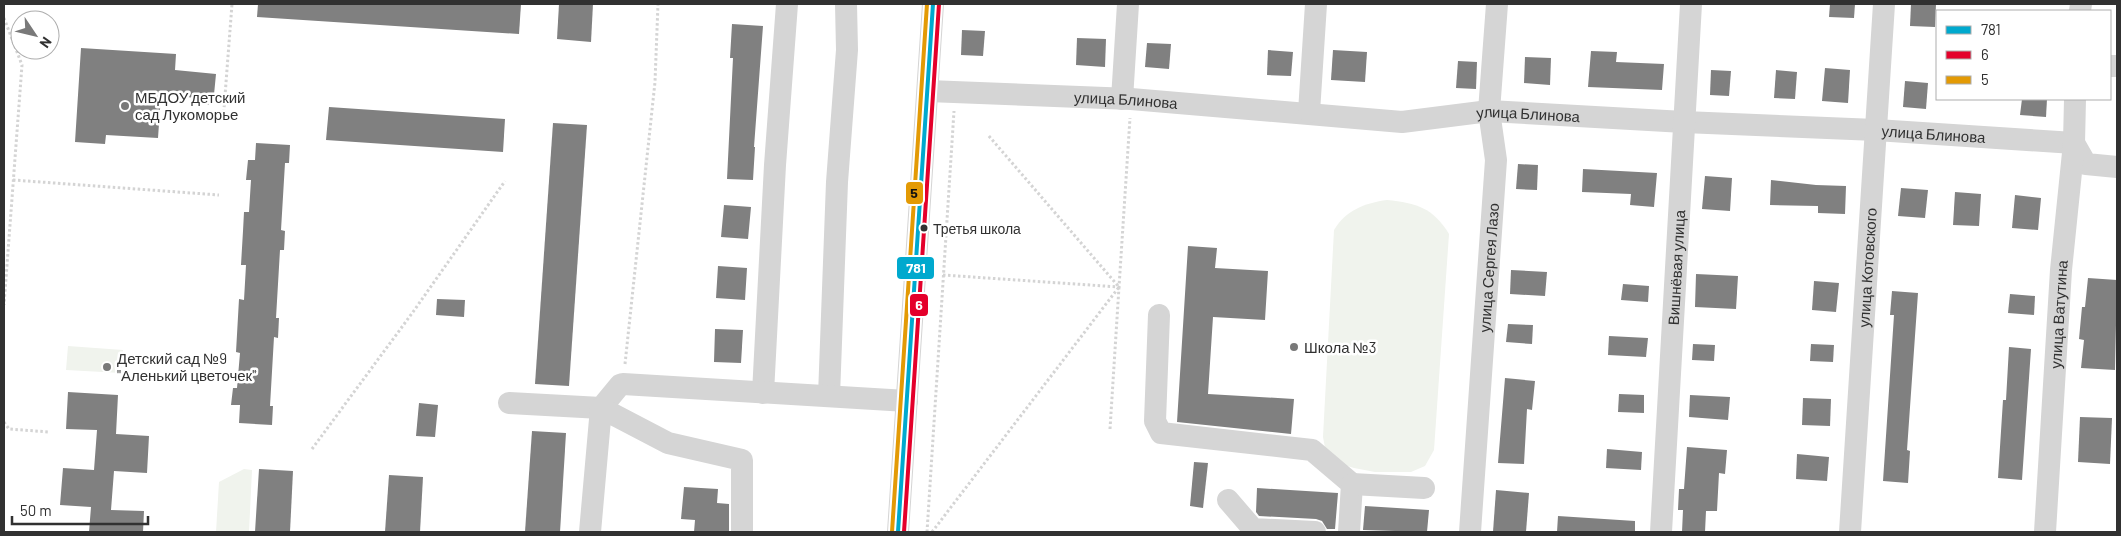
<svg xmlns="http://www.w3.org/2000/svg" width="2121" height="536" font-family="Barlow,sans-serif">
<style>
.green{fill:#f0f3ed}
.building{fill:#808080}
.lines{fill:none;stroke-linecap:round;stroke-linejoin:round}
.path{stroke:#d4d4d4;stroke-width:3;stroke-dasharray:2.5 2.5;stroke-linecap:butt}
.minor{stroke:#d5d5d5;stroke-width:22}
.bus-1-casing{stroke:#fff;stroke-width:8}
.bus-2-casing{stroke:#fff;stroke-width:8}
.bus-3-casing{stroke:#fff;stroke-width:8}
.bus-1{stroke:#00a9ce;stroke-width:4}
.bus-2{stroke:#e4002b;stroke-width:4}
.bus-3{stroke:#e39a05;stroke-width:4}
.poi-dot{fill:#797979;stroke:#fff;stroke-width:2}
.bus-dot{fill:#313131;stroke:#fff;stroke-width:2}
.labels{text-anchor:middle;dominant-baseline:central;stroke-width:5;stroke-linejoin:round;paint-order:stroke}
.bus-label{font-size:14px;fill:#313131;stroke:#fff;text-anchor:start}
.poi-label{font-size:15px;fill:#313131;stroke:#fff;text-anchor:start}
.street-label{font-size:15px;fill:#313131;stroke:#fff}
.line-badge{stroke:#fff;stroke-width:2}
.badge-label{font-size:14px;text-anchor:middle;font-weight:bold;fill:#fff}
.pale-badge-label{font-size:14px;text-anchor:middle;font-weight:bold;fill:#111}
</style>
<rect width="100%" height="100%" fill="#fff"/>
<g class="green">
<path d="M1387,200C1417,203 1433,208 1449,234L1434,450L1425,466L1411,472H1375L1354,468L1334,462L1326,453L1323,437L1334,230C1346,210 1365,203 1387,200Z"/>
<polygon points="68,346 123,350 121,373 66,370"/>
<polygon points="244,469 252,470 249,532 216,532 219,482"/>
</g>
<g class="building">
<polygon points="258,4 521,4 519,34 257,17"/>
<polygon points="559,4 593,4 591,42 557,39"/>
<polygon points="1830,4 1855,4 1854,18 1829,17"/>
<polygon points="1911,4 1936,4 1935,27 1910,26"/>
<polygon points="732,24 763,26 754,147 755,147 753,180 727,179 733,58 730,58"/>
<polygon points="962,30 985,31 983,56 961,55"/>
<polygon points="1077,38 1106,39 1105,67 1076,65"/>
<polygon points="1147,43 1171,44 1169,69 1145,67"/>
<polygon points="81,48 176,54 175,70 216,74 213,105 197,104 198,98 161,95 158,138 106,135 105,144 75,142"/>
<polygon points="1268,50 1293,52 1291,76 1267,75"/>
<polygon points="1333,50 1367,52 1365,82 1331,80"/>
<polygon points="1591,51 1617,52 1616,62 1664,64 1662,90 1588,87"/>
<polygon points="1525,57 1551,58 1550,85 1524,83"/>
<polygon points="1458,61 1477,62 1476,89 1456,88"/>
<polygon points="1825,68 1850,70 1848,103 1822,101"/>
<polygon points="1711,70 1731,71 1729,96 1710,95"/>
<polygon points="1776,70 1797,72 1795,99 1774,98"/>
<polygon points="1905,81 1928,83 1926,109 1903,107"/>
<polygon points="2022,99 2047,99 2046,117 2020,115"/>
<polygon points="329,107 505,119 503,152 326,140"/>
<polygon points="553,123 587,125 569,386 535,384"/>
<polygon points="256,143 290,145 289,163 285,163 281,230 285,231 284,250 280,250 276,318 279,318 278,338 274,337 270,406 273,406 272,425 239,423 240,405 231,405 233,388 237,388 240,353 236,352 239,299 244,300 246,265 241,265 243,231 244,212 249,212 251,180 246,180 248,160 255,160"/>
<polygon points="1518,164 1538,165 1537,190 1516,189"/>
<polygon points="1583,169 1657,173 1654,207 1630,205 1631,194 1582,192"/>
<polygon points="1705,176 1732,178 1730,211 1702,209"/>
<polygon points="1771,180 1816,185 1846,186 1845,214 1818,213 1818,206 1770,205"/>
<polygon points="1901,188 1928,190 1925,218 1898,216"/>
<polygon points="1955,192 1981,194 1979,226 1953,225"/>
<polygon points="2015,195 2041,198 2038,230 2012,228"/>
<polygon points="724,205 751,207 748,239 721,237"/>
<polygon points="1188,246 1217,248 1215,268 1268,271 1265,320 1213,317 1208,394 1294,399 1291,434 1177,422"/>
<polygon points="718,266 747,268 745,300 716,298"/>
<polygon points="1511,270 1547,272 1545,296 1510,294"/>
<polygon points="1696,274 1738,276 1736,309 1695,307"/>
<polygon points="2088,278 2117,280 2115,370 2081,368 2084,340 2079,339 2082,307 2085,307"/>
<polygon points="1814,281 1839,283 1836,312 1812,310"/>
<polygon points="1623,284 1649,286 1648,302 1621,300"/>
<polygon points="1892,291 1918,293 1907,450 1910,451 1908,483 1883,481 1894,315 1890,315"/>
<polygon points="2010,294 2035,296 2034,315 2008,313"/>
<polygon points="437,299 465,300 464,317 436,315"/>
<polygon points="1508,324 1533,325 1532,344 1506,342"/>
<polygon points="715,329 743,330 741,363 714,362"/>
<polygon points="1609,336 1648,338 1646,357 1608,355"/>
<polygon points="1693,344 1715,345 1714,361 1692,360"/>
<polygon points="1811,344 1834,345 1833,362 1810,361"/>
<polygon points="2009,347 2031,349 2022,480 1998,478 2003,400 2006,400"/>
<polygon points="1505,378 1535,381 1532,410 1527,409 1524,464 1498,463"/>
<polygon points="68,392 118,395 116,434 149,436 147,473 114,471 111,510 144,511 143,532 89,532 91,507 60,505 63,468 94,470 97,430 66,429"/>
<polygon points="1619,394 1644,395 1644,413 1618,412"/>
<polygon points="1690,395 1730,397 1728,420 1689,417"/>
<polygon points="1803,398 1831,399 1830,426 1802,425"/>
<polygon points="419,403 438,405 435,437 416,436"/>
<polygon points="2080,417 2112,418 2110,464 2078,462"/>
<polygon points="532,431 566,433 560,532 525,532"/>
<polygon points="1687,447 1727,450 1725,474 1719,473 1717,511 1706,511 1705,532 1682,532 1683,510 1678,510 1679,489 1684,489"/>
<polygon points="1607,449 1642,452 1641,470 1606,468"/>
<polygon points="1797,454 1829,457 1827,481 1796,479"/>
<polygon points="1194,462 1208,463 1203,508 1190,506"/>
<polygon points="259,469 293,471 290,532 255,532"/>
<polygon points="389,475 423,477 420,532 385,532"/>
<polygon points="684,487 718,489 717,503 729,504 729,532 694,532 695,520 681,519"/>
<polygon points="1257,488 1338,493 1335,529 1327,529 1322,521 1316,519 1259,516 1256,512"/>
<polygon points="1496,490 1529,493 1526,532 1493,532"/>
<polygon points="1365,506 1429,510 1427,532 1363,530"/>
<polygon points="1558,516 1635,521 1635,532 1557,532"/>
</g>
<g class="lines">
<g class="path">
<polyline points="4,18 22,65 4,305"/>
<polyline points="223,122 232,4"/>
<polyline points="13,180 219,195"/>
<polyline points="943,275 1119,287 1130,118"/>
<polyline points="625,364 655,82 658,4"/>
<polyline points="4,422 9,429 49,432"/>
<polyline points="1110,429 1119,287"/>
<polyline points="312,449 413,312 505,181"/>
<polyline points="927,532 954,111"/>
<polyline points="932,532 1119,287 988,135"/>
</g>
<g class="minor">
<polyline points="2080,11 2081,4"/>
<polyline points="2110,66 2117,66"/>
<path id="s1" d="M928,91L1131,99L1402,122L1489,111L1684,122L1876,130L2074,143L2086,164L2117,167"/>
<polyline points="1122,99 1128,4"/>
<polyline points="1309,112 1316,4"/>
<polyline points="1159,315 1155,421 1161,433 1312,450 1352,484 1349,532"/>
<polyline points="763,393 775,165 787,4"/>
<polyline points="829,396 837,182 847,50 846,4"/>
<polyline points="509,403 601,408 620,385 623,384 907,401"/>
<polyline points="1352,484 1424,488"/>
<polyline points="1228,500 1253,529 1315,532"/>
<polyline points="590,532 601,408 668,443 742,460 742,532"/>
<polyline points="898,532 933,4"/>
<path id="s2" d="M1470,532L1496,160L1489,111L1497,4"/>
<path id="s3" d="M1661,532L1691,4"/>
<path id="s4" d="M1850,532L1884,4"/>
<path id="s5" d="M2045,532L2061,270L2074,143L2075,99"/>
</g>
<g class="bus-1-casing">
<polyline id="bus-1" points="898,532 933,4"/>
</g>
<g class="bus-2-casing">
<polyline id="bus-2" points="904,532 939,4"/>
</g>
<g class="bus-3-casing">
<polyline id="bus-3" points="892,532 927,4"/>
</g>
<use href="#bus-1" class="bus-1"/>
<use href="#bus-2" class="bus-2"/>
<use href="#bus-3" class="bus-3"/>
</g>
<g class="poi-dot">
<circle cx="125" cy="106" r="5"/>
<circle cx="1294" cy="347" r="5"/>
<circle cx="107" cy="367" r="5"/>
</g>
<circle class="bus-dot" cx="924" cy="228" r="4.5"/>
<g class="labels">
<g class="bus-label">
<text x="933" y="228">Третья школа</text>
</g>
<g class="poi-label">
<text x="135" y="97">МБДОУ детский<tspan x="135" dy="17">сад Лукоморье</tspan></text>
<text x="1304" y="347">Школа №3</text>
<text x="117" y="358">Детский сад №9<tspan x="117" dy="17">"Аленький цветочек"</tspan></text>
</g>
<g class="street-label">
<text stroke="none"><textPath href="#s1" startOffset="198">улица Блинова</textPath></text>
<text stroke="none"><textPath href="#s1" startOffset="602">улица Блинова</textPath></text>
<text stroke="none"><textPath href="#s1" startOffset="1008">улица Блинова</textPath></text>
<text stroke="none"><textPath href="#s2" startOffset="265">улица Сергея Лазо</textPath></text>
<text stroke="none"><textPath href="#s3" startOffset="265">Вишнёвая улица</textPath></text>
<text stroke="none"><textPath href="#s4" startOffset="265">улица Котовского</textPath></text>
<text stroke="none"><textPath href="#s5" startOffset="218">улица Ватутина</textPath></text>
</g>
</g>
<g class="line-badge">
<rect x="905" y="181" width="19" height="24" rx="5" fill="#e39a05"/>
<rect x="896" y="256" width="39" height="24" rx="5" fill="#00a9ce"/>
<rect x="909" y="293" width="20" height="24" rx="5" fill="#e4002b"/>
</g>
<g class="badge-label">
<text x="916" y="273">781</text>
<text x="919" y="310">6</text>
</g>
<g class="pale-badge-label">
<text x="914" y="198">5</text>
</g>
<rect width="2121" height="536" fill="none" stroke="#313131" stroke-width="10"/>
<rect x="1936" y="10" width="175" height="90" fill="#ffffff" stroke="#adadad"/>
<rect x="1946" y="26" width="25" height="8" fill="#00a9ce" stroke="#adadad"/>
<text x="1981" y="35" font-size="15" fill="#313131">781</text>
<rect x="1946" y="51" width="25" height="8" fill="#e4002b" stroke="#adadad"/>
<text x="1981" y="60" font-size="15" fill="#313131">6</text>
<rect x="1946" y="76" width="25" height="8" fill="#e39a05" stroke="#adadad"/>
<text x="1981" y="85" font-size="15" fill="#313131">5</text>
<g transform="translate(35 35) rotate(125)"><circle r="24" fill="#ffffff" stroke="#adadad"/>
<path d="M0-4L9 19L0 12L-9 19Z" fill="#797979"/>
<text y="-8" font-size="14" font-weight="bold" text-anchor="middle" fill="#313131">N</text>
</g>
<path d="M12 516v8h136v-8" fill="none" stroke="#313131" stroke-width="2.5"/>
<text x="20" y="516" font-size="15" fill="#313131" stroke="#ffffff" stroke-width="4" paint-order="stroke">50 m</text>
</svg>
